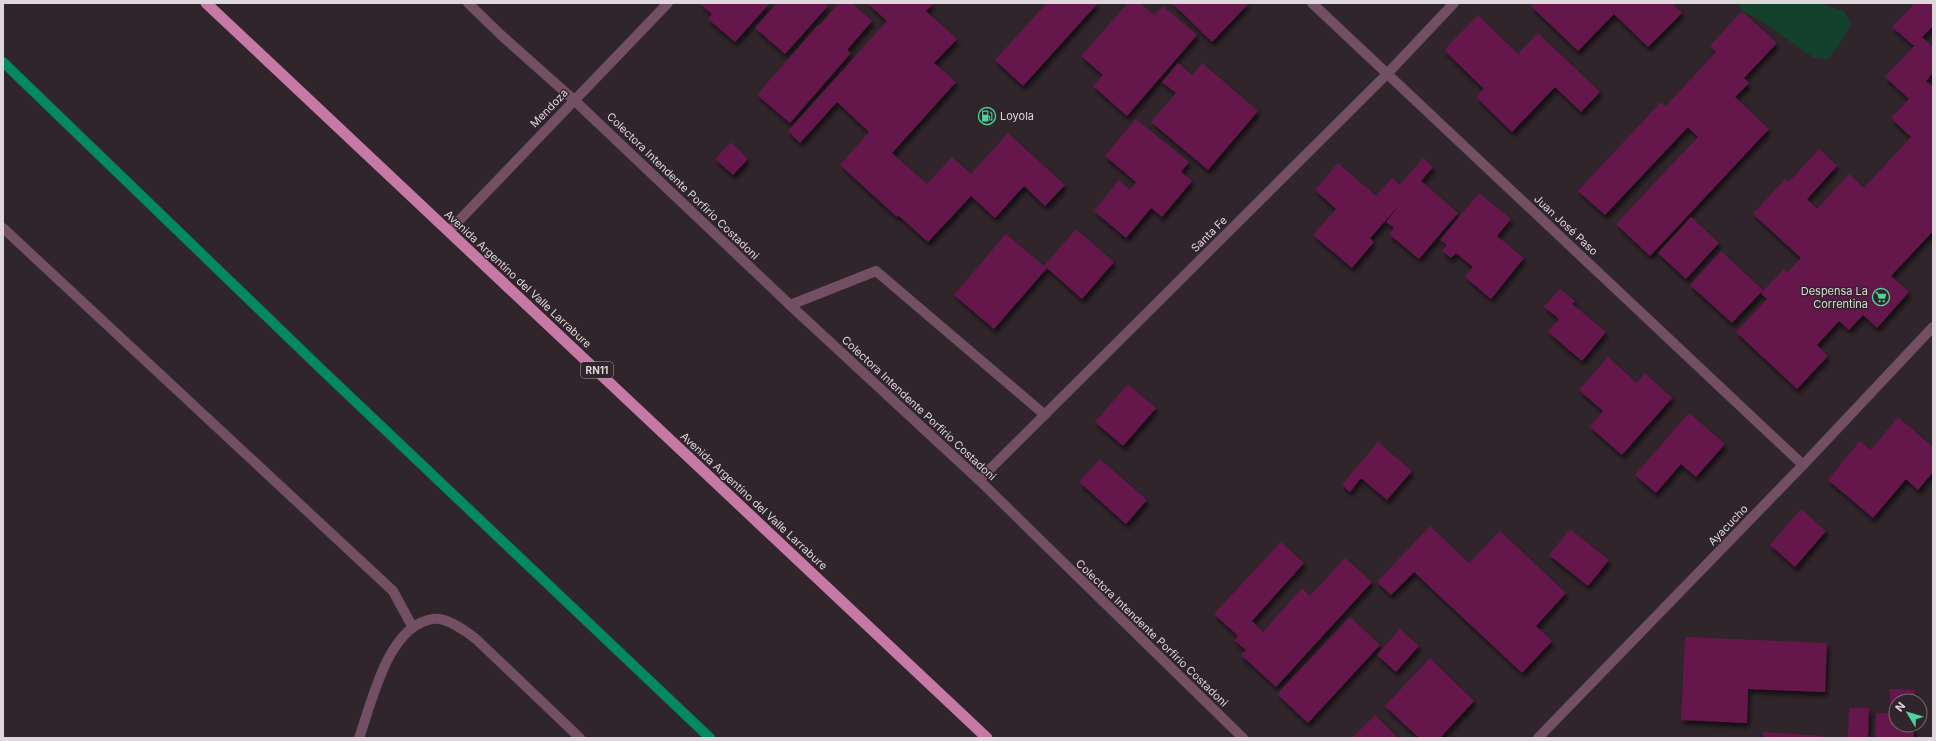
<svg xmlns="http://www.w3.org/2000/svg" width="1936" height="741" font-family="Inter,sans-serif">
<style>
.green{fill:#14412e}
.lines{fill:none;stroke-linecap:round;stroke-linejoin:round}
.stream{stroke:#03895e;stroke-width:10}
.building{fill:#65194b;filter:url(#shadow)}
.service{stroke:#724f62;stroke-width:10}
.minor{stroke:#724f62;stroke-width:10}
.tertiary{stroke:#724f62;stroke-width:10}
.trunk{stroke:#c779a6;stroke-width:11}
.labels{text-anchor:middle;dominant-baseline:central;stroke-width:3;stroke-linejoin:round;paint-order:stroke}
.shield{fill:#30252b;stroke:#aaa2a6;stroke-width:1}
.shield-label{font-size:10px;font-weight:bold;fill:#ded7db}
.street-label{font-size:11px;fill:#ded7db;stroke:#30252b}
.poi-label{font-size:11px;fill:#ded7db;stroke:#30252b;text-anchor:start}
</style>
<defs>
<filter id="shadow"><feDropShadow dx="2.5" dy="4.5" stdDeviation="2" flood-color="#0009"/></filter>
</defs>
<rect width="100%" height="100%" fill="#30252b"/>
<polygon class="green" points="1738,3 1821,3 1845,12 1851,23 1844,37 1828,59 1814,58 1760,20 1742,11"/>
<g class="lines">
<polyline class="stream" points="3,62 321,369 710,738"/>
</g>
<g class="building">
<polygon points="702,3 770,3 735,42 708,19 712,14 701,5"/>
<polygon points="777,3 824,3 828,6 785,54 755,28"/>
<polygon points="839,3 852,3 872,21 847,50 851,53 790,123 757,95 818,25 819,26"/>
<polygon points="867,3 934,3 926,11 957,39 934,63 956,82 892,153 927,184 952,157 971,174 1008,133 1065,185 1045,206 1024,186 995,218 971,196 928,242 898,215 897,217 840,165 869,132 837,102 800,143 788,131 887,21"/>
<polygon points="1047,3 1098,3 1023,86 995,60"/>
<polygon points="1128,3 1140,3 1154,15 1163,6 1197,35 1127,116 1093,86 1103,75 1081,56"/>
<polygon points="1172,3 1249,3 1212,42"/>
<polygon points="1534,3 1672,3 1682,13 1648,47 1614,14 1578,51 1531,6"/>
<polygon points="1915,3 1931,3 1933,5 1933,26 1922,37 1933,47 1933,73 1926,81 1933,87 1933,231 1891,276 1909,292 1877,328 1863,315 1849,330 1839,321 1817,345 1828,356 1797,389 1736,332 1767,299 1761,293 1784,269 1787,273 1801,258 1753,214 1785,179 1789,182 1819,149 1837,166 1807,199 1817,209 1849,174 1864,188 1911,137 1891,118 1909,99 1885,77 1914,46 1892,27"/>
<polygon points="1742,11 1777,43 1744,78 1749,83 1735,97 1769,129 1650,256 1616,224 1698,137 1688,127 1605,215 1578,191 1661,102 1666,106 1716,52 1710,46"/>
<polygon points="1478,15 1518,54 1538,33 1600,92 1581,112 1555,87 1512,132 1476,97 1484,89 1444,50"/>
<polygon points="1178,63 1192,75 1202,63 1258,111 1208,170 1151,122 1176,93 1162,82"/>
<polygon points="1136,119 1189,162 1181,172 1192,181 1162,217 1151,208 1126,238 1094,211 1119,180 1130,190 1136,182 1105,156"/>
<polygon points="731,142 748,159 733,175 715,159"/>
<polygon points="1423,158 1433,167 1421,181 1458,213 1419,259 1389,234 1394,228 1386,222 1402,202 1370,238 1374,242 1352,268 1313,235 1336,209 1315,190 1338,163 1376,196 1392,178 1400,185"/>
<polygon points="1479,193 1511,219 1497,236 1524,258 1491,299 1465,277 1473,267 1456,253 1451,258 1442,251 1447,245 1440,240"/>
<polygon points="1691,217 1719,243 1686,279 1658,253"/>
<polygon points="1076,229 1114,262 1082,299 1047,268 994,329 954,295 1006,234 1044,266"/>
<polygon points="1721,251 1763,290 1732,323 1690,285"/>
<polygon points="1560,289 1575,301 1572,304 1606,332 1582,361 1548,332 1559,319 1544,307"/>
<polygon points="1608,357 1637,383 1645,373 1672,398 1622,455 1590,427 1603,411 1579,390"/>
<polygon points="1128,384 1156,408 1123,446 1095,422"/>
<polygon points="1689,413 1725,444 1696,477 1681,464 1656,493 1635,475"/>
<polygon points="1898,417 1933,447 1933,472 1918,490 1906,479 1873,518 1828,480 1860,441 1871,450"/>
<polygon points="1378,442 1412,471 1387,500 1361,478 1350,492 1342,485"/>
<polygon points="1100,459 1147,500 1126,524 1079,482"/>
<polygon points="1801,509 1826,531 1795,567 1770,545"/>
<polygon points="1430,526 1469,563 1500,531 1566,593 1536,626 1552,641 1522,673 1414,572 1391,595 1377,582"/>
<polygon points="1570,529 1609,560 1588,586 1549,555"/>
<polygon points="1281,542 1304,563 1252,621 1263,632 1302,588 1310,596 1345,558 1372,582 1276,687 1241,655 1246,650 1234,640 1238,636 1214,614"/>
<polygon points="1350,617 1380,645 1308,723 1277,694"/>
<polygon points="1400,629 1419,646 1396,672 1377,655"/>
<polygon points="1685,637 1827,643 1825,692 1748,689 1747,723 1681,720"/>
<polygon points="1430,658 1474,701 1440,738 1419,738 1385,706"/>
<polygon points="1890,689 1915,690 1914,701 1896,701 1896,725 1914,725 1914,738 1875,738 1876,713 1890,713"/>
<polygon points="1849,708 1869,708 1868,738 1848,738"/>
<polygon points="1375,715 1398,738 1352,738"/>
<polygon points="1763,732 1822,736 1822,738 1763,738"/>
</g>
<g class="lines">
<polyline class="service" points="790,305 876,271 1045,415"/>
<g class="minor">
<polyline points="468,3 501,35 574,100 790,305 979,480 1243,738"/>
<polyline points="1312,3 1803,465"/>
<polyline points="3,228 393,591 412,626"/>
<polyline points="449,231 668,3"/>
<polyline points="979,480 1387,74 1454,3"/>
<path d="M359,738C372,702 388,625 433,619C446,617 466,631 476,639L580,738"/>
</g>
<polyline class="tertiary" points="1538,738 1803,465 1933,327"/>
<polyline class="trunk" points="206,3 987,738"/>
</g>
<defs>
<g id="fuel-ring" transform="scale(0.9)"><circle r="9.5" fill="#30252b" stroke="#4bd49b" stroke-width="1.5"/><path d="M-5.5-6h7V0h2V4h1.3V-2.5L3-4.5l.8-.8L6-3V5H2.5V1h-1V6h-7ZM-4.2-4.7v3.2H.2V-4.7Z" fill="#4bd49b"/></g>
<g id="supermarket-ring" transform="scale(0.9)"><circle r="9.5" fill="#30252b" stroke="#4bd49b" stroke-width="1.5"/><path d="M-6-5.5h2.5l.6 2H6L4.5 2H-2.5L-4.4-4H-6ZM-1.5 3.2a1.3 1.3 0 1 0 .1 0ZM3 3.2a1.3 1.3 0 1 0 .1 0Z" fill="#4bd49b"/></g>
</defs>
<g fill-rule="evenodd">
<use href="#fuel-ring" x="987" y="116"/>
<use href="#supermarket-ring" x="1881" y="297"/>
</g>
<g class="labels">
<rect class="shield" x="581" y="362" width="32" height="16" rx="3"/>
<g class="shield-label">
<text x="597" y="370">RN11</text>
</g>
<g class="street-label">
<text transform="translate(549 108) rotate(-46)">Mendoza</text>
<text transform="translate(683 186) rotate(44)">Colectora Intendente Porfirio Costadoni</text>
<text transform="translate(1566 225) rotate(43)">Juan José Paso</text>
<text transform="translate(1209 234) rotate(-45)">Santa Fe</text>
<text transform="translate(518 279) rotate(43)">Avenida Argentino del Valle Larrabure</text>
<text transform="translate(919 408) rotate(43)">Colectora Intendente Porfirio Costadoni</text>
<text transform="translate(754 501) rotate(43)">Avenida Argentino del Valle Larrabure</text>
<text transform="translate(1728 525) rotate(-46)">Ayacucho</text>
<text transform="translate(1152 633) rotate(44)">Colectora Intendente Porfirio Costadoni</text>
</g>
<g class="poi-label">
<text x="1000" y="116">Loyola</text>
<text x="1868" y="291" text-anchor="end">Despensa La<tspan x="1868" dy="13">Correntina</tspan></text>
</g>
</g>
<rect width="1936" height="741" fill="none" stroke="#ded7db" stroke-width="8"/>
<g transform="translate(1908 713) rotate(308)"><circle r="19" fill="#30252b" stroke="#766c71"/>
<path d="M0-3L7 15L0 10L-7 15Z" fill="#4bd49b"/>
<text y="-6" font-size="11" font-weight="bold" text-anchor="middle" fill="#ded7db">N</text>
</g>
</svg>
